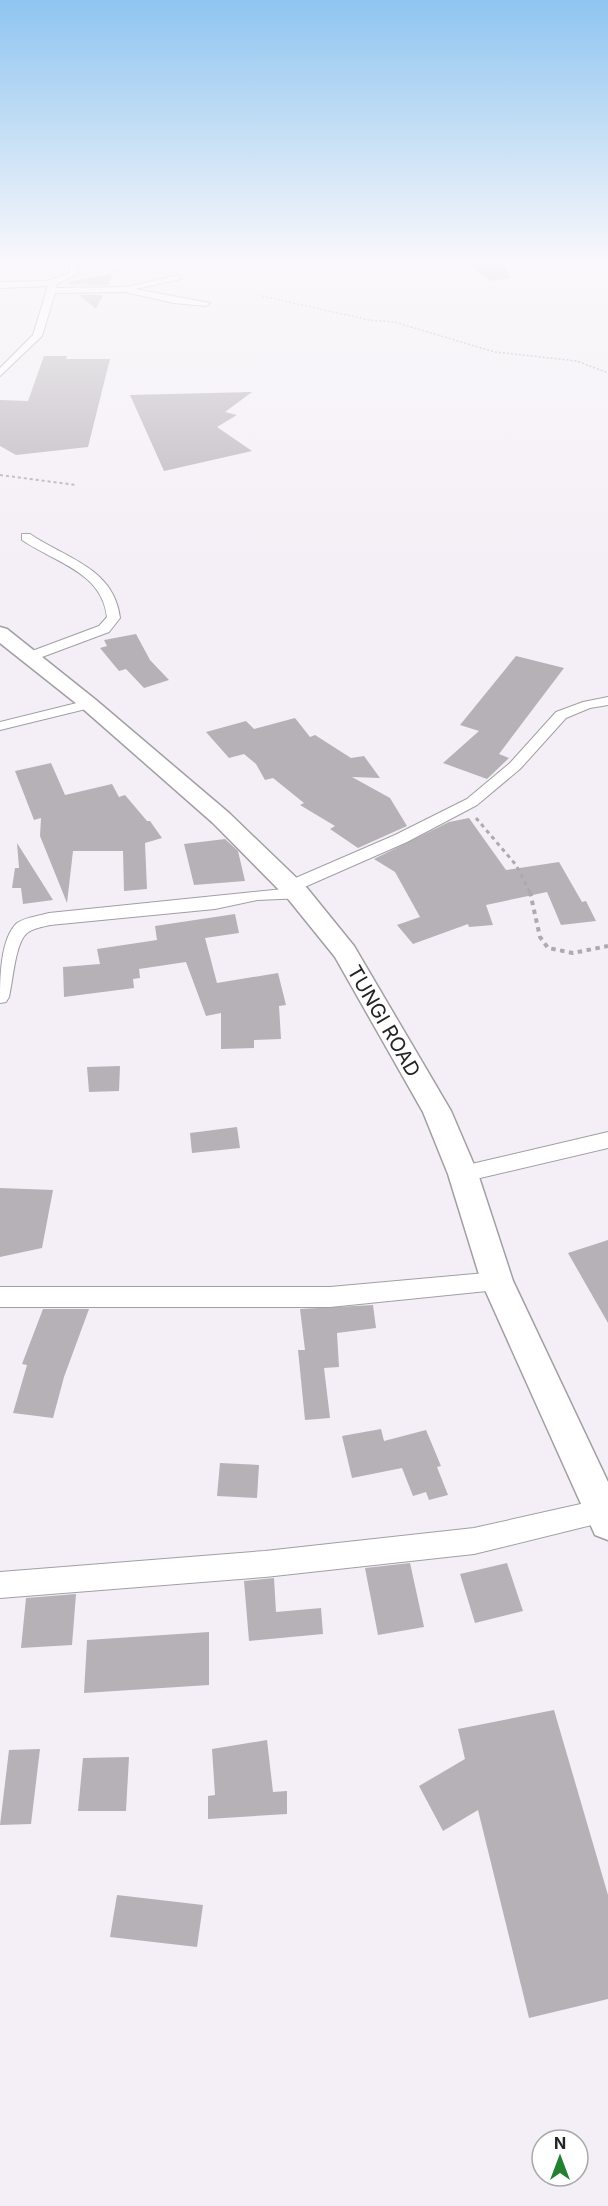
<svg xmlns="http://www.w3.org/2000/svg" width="608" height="2206" font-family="Inter,sans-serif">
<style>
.building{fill:#b6b1b7}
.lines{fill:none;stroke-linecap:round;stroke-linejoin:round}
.street-casing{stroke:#a29ea4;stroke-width:2}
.secondary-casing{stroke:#a29ea4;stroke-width:3}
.path-far3{stroke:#ada9af;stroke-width:1.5;stroke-dasharray:2 2;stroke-linecap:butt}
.path-far2{stroke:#ada9af;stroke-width:2;stroke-dasharray:3 3;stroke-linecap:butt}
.path-far1{stroke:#ada9af;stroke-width:3;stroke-dasharray:4 4;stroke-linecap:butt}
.path{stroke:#ada9af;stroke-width:4;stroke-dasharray:4.5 4.5;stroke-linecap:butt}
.street{fill:#fff;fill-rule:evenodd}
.secondary{fill:#fff;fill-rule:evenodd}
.labels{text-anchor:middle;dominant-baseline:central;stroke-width:4.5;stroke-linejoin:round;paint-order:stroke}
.street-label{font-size:20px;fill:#242325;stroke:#fff}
</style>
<rect width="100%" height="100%" fill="#f4eff6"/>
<g class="building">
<polygon points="460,260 503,260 510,278 491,281"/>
<polygon points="113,274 108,285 66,284 69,283 67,282"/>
<polygon points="79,295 103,295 96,309"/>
<polygon points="44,356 67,356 66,359 110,359 88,447 16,455 0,446 0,400 28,401"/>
<polygon points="252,392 225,412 237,415 217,427 252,451 164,471 130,395"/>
<polygon points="136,634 150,660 169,680 144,688 126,669 119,671 100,648 107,646 104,640"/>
<polygon points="516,656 564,668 499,754 509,758 487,779 443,763 479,731 460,725"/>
<polygon points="295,718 310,737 315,735 351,758 364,756 380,778 352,777 390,798 407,826 358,848 330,829 335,826 300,805 304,803 273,778 265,780 256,764 244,754 229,758 206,732 246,721 254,729"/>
<polygon points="51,763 65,795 112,784 119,797 125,795 147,821 150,821 162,838 145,843 147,889 124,891 123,851 73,851 67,903 40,836 41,818 34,820 15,771"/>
<polygon points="469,818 506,870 559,862 582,902 586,901 596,921 561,925 547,892 486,905 493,925 469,927 468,924 413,944 397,925 420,917 395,872 374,859 449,822"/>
<polygon points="225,839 238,851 245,881 194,885 184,844"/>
<polygon points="17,843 36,873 53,900 23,904 21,888 12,888 15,868 19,868"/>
<polygon points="235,914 239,933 205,938 217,983 278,973 286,1005 279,1006 281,1039 254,1040 254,1048 221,1049 221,1013 206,1016 186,962 139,969 140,978 133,979 134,988 64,997 63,967 100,964 97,949 157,940 155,926"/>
<polygon points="120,1066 119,1091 89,1092 87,1067"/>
<polygon points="237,1127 240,1148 192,1153 190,1133"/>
<polygon points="0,1188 53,1190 42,1248 0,1257"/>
<polygon points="608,1240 608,1323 568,1253"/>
<polygon points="373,1305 376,1328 337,1333 339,1367 324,1368 330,1418 305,1420 298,1350 305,1350 300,1309"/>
<polygon points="43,1309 89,1309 64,1377 53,1418 13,1413 27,1365 22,1364"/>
<polygon points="381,1429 384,1441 426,1430 441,1466 437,1467 448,1495 429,1500 426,1492 413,1496 402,1468 352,1478 342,1436"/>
<polygon points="220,1463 259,1465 257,1498 217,1496"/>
<polygon points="410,1563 424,1627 378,1635 365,1568"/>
<polygon points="507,1563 523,1611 475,1623 460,1574"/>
<polygon points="274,1578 276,1612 321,1608 323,1634 249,1641 244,1581"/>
<polygon points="76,1594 72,1645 21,1648 26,1598"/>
<polygon points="209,1632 209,1685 84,1693 87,1640"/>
<polygon points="554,1710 608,1895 608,1999 529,2018 478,1810 443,1831 419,1786 465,1759 458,1729"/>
<polygon points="267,1740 273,1792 287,1791 287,1814 208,1819 208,1796 215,1795 212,1749"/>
<polygon points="40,1749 31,1824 0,1825 9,1750"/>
<polygon points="129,1757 126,1811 78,1811 83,1758"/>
<polygon points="117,1895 203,1905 197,1947 110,1937"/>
</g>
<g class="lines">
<g class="street-casing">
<g id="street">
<polygon points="72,260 80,260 77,274 57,284 56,288 127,287 178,275 181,279 135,289 210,303 206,306 174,303 125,292 55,293 42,336 0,376 0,368 33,335 48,286 0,288 0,282 48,281 69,273"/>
<path d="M22,534H30C67,559 114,568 120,618L109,632L34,660H24V654L99,626L107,617C102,572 56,563 22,540Z"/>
<path d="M608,697V705L590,708L566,718L520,769L477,805L407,842L300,889L306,894L304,898L257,900L215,909L50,925C42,927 34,928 27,933C15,943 13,981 9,997L6,1002L0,1003C0,979 0,939 17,923C26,917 39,916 49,913L283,889L284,883L395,835L467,799L510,763L556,712L583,702Z"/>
<polygon points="89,700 96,704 94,707 0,730 0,722"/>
<polygon points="608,1132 608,1148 463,1182 456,1180 453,1174 456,1168 463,1166"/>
<polygon points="497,1272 505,1274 508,1281 505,1288 497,1290 330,1307 0,1307 0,1287 330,1287"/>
<polygon points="603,1499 608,1501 608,1521 474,1554 265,1577 0,1598 0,1572 265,1551 474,1528"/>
</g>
</g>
<g class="secondary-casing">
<polygon id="secondary" points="0,627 7,629 96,700 229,813 307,888 354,946 451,1111 478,1174 513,1281 608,1482 608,1540 595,1535 481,1281 448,1174 423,1112 335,957 289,900 213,823 82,708 0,643"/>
</g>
<g class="path-far3">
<polyline points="113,272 141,267 157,260"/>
<polyline points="262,296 369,320 394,322 495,352 577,361 608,373"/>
</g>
<polyline class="path-far2" points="0,475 76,485"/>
<polyline class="path-far1" points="476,818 516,865 531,894"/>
<polyline class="path" points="530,892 540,937 548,948 573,953 608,946"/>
<use href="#street" class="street"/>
<use href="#secondary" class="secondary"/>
</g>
<linearGradient id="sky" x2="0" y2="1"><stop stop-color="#8fc5f0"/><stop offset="0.46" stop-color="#faf8fb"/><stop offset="1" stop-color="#faf8fb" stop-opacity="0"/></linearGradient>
<rect width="608" height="569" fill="url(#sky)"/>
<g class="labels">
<g class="street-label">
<text transform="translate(384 1021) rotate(60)">TUNGI ROAD</text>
</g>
</g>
<g transform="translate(560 2158)"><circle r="28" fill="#ffffff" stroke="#a7a7a8" stroke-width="1.5"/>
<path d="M0-4.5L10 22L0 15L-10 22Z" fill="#238031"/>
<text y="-9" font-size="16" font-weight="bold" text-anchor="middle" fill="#242325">N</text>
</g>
</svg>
